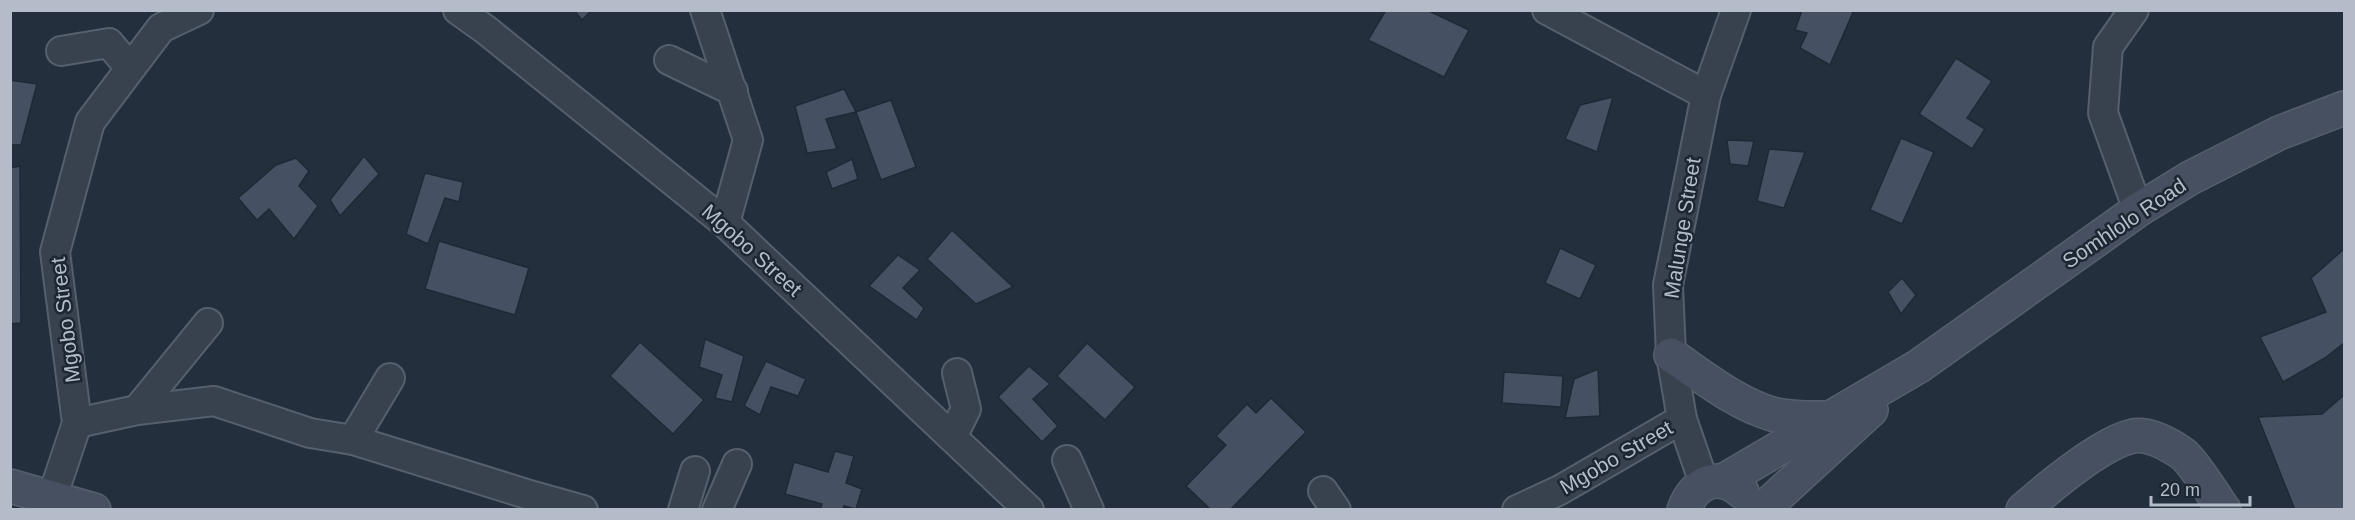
<svg xmlns="http://www.w3.org/2000/svg" width="2355" height="520" font-family="Arial,sans-serif">
<style>
.building{fill:#455162;stroke:#1f2835;stroke-width:1.5}
.lines{fill:none;stroke-linecap:round;stroke-linejoin:round}
.street-casing{stroke:#565f6c;stroke-width:32}
.secondary-casing{stroke:#565f6c;stroke-width:36}
.street{stroke:#38414e;stroke-width:28}
.secondary{stroke:#465061;stroke-width:33}
.labels{text-anchor:middle;dominant-baseline:central;stroke-width:5;stroke-linejoin:round;paint-order:stroke}
.street-label{font-size:21px;fill:#b4bcc9;stroke:#1d2633}
</style>
<rect width="100%" height="100%" fill="#242f3e"/>
<g class="building">
<polygon points="574,10 592,10 582,20"/>
<polygon points="1386,10 1427,10 1469,30 1444,77 1368,40"/>
<polygon points="1802,10 1854,10 1830,65 1800,48 1807,33 1795,30"/>
<polygon points="1956,58 1992,81 1967,118 1985,129 1972,149 1919,114"/>
<polygon points="10,80 37,84 21,145 10,145"/>
<polygon points="844,89 856,112 826,119 837,149 807,153 795,106"/>
<polygon points="1613,97 1597,152 1565,139 1580,105"/>
<polygon points="891,100 916,167 881,180 856,112"/>
<polygon points="1901,138 1934,152 1902,224 1870,210"/>
<polygon points="1727,140 1754,141 1748,166 1730,164"/>
<polygon points="1769,149 1805,152 1784,208 1757,201"/>
<polygon points="364,156 379,174 340,216 330,200"/>
<polygon points="296,158 309,171 299,186 318,206 294,239 269,209 257,220 238,198 276,165"/>
<polygon points="852,159 858,179 832,189 826,172"/>
<polygon points="20,166 21,323 10,324 10,168"/>
<polygon points="425,173 463,182 459,202 445,198 428,244 406,234"/>
<polygon points="952,230 1013,287 976,304 927,259"/>
<polygon points="439,241 529,268 515,315 425,289"/>
<polygon points="1560,248 1596,265 1580,299 1545,283"/>
<polygon points="2344,249 2344,343 2325,358 2283,382 2260,337 2326,312 2311,278"/>
<polygon points="898,255 920,270 903,288 924,308 917,320 869,286"/>
<polygon points="1902,278 1916,295 1901,314 1888,292"/>
<polygon points="705,339 744,356 732,402 715,398 722,375 699,367"/>
<polygon points="640,342 704,400 673,434 610,376"/>
<polygon points="1087,343 1135,387 1105,420 1057,376"/>
<polygon points="766,361 806,379 798,396 771,387 760,415 744,406"/>
<polygon points="1029,366 1050,384 1033,399 1058,426 1042,442 998,397"/>
<polygon points="1598,369 1600,416 1565,418 1574,379"/>
<polygon points="1504,372 1563,376 1561,407 1502,403"/>
<polygon points="2344,395 2344,510 2295,510 2258,417 2322,414"/>
<polygon points="1271,398 1306,432 1230,510 1211,510 1186,486 1226,445 1216,436 1247,404 1256,413"/>
<polygon points="835,451 854,456 846,483 862,489 856,509 844,506 843,510 820,510 822,504 785,494 794,462 828,472"/>
</g>
<g class="lines">
<g class="street-casing">
<g id="street">
<polyline points="458,10 486,30 725,223 1029,510"/>
<polyline points="705,10 748,140 725,223"/>
<polyline points="1547,10 1706,95"/>
<polyline points="2134,10 2108,47 2103,113 2138,210"/>
<polyline points="61,51 109,43 130,68"/>
<polyline points="669,60 733,91"/>
<polyline points="137,410 208,323"/>
<polyline points="77,423 137,410 214,401 310,433 353,440 533,496 583,510"/>
<polyline points="952,437 966,409 957,373"/>
<polyline points="353,440 390,378"/>
<polyline points="1067,460 1089,510"/>
<polyline points="1704,483 1682,419 1671,355 1668,285 1706,95 1736,10"/>
<polyline points="1323,491 1336,510"/>
<polyline points="52,498 77,423 55,252 90,122 161,28 199,10"/>
<polyline points="683,510 695,471"/>
<polyline points="717,510 737,464"/>
<polyline points="1517,510 1560,490 1682,419"/>
</g>
</g>
<g class="secondary-casing">
<g id="secondary">
<path d="M1671,355C1702,376 1735,403 1772,414C1791,419 1810,418 1829,418"/>
<polyline points="1723,481 1919,366 2138,210 2190,178 2279,133 2344,108"/>
<polyline points="10,486 94,510"/>
<path d="M1684,510C1694,482 1719,471 1742,492"/>
<polyline points="1762,510 1871,410"/>
<path d="M2023,510C2048,488 2101,443 2133,436C2149,433 2170,445 2183,454C2195,464 2214,496 2224,510"/>
</g>
</g>
<use href="#street" class="street"/>
<use href="#secondary" class="secondary"/>
</g>
<g class="labels">
<g class="street-label">
<text transform="translate(2124 223) rotate(-34)">Somhlolo Road</text>
<text transform="translate(1682 228) rotate(-81)">Malunge Street</text>
<text transform="translate(752 250) rotate(42)">Mgobo Street</text>
<text transform="translate(65 320) rotate(-97)">Mgobo Street</text>
<text transform="translate(1616 457) rotate(-30)">Mgobo Street</text>
</g>
</g>
<rect width="2355" height="520" fill="none" stroke="#b4bcc9" stroke-width="24"/>
<path d="M2151 496v9h99v-9" fill="none" stroke="#b4bcc9" stroke-width="3"/>
<text x="2160" y="496" font-size="18" fill="#b4bcc9" stroke="#1d2633" stroke-width="4.5" paint-order="stroke">20 m</text>
</svg>
